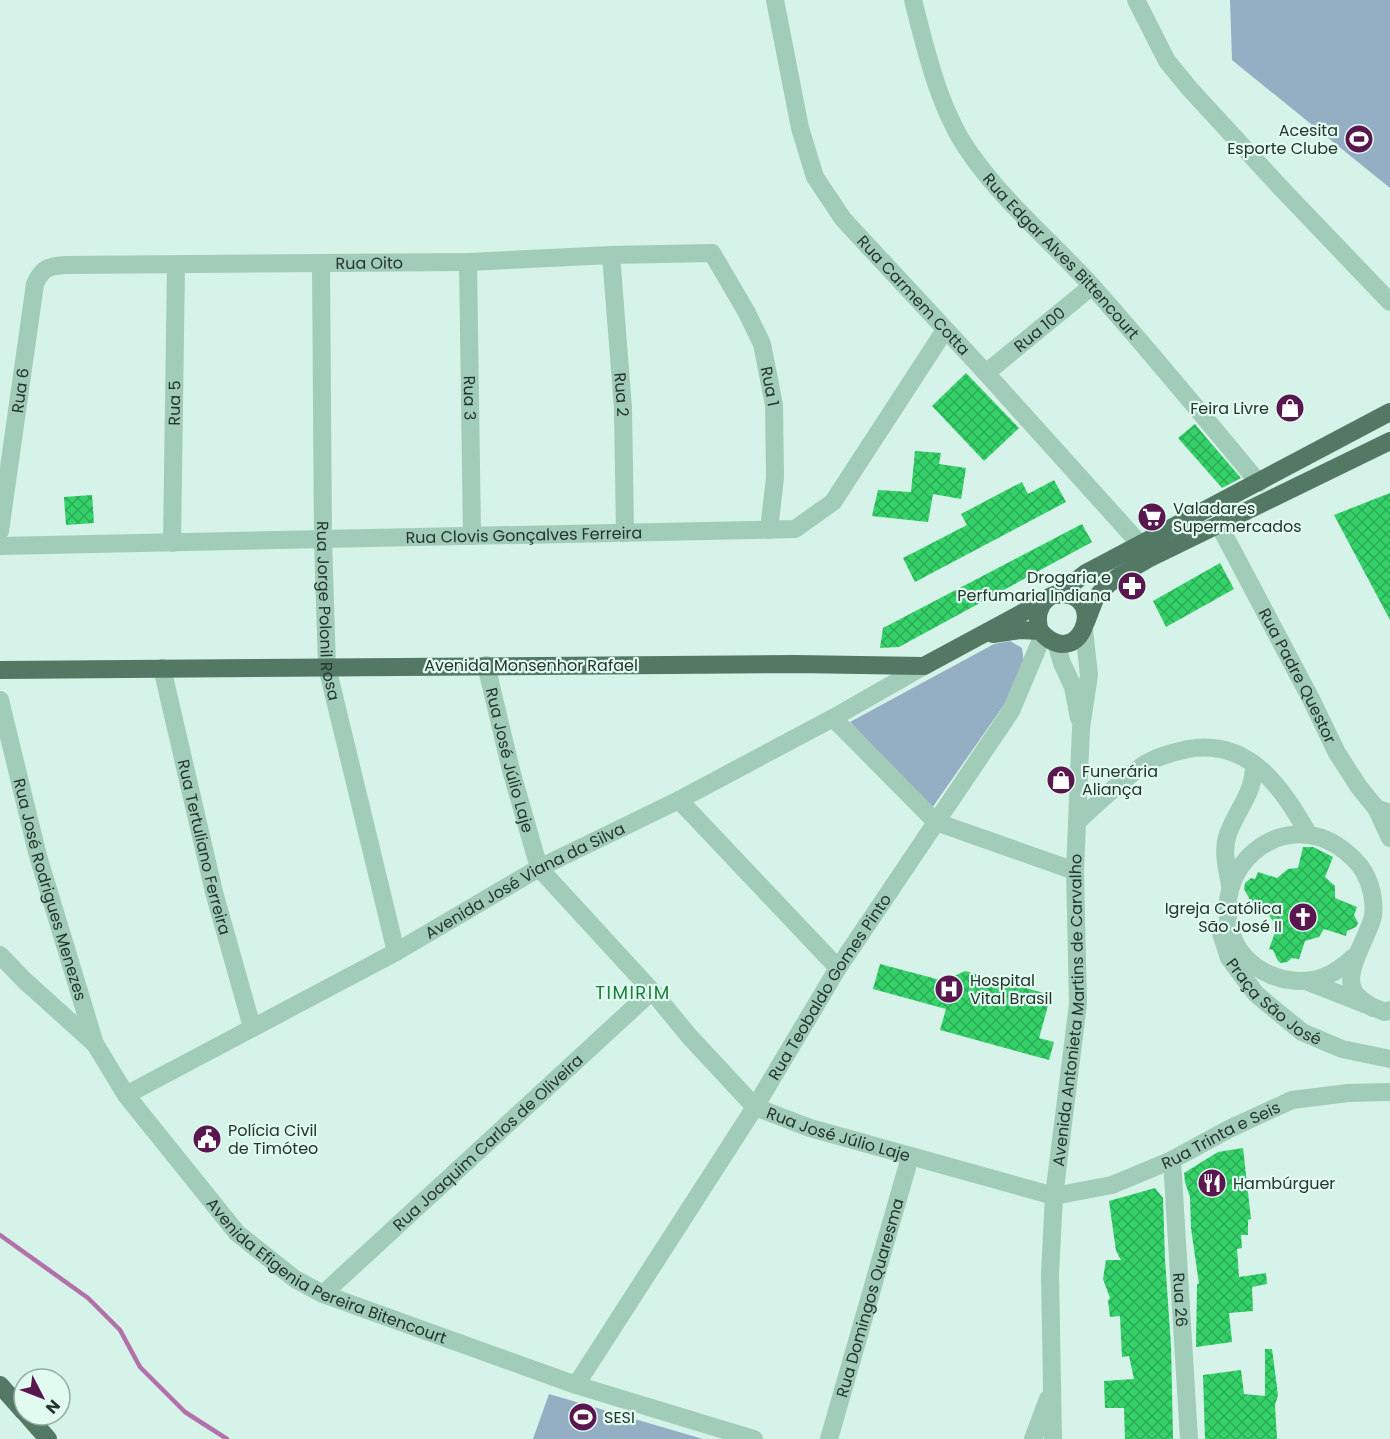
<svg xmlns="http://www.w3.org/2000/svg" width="1390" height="1439" font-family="Poppins,sans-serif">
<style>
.park{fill:#94afc3}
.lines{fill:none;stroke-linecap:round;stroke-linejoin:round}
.stream{stroke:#b271a9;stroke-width:4.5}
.building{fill:url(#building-cross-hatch)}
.minor{stroke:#a0ccb8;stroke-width:18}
.major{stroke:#537863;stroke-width:18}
.labels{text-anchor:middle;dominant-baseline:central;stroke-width:4.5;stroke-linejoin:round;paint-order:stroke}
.poi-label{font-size:16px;fill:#24352b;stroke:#e1fbf1;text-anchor:start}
.street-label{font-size:16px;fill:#24352b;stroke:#e1fbf1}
.neighbourhood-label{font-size:18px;letter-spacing:1.5px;fill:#167f39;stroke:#e1fbf1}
</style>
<defs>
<pattern id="building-cross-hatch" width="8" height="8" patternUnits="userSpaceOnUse" patternTransform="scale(1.5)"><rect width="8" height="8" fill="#34d269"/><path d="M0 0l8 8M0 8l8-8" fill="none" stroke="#2cab57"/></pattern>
</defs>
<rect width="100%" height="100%" fill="#d5f3e8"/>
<g class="park">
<polygon points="1230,0 1390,0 1390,188 1232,60"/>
<polygon points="1010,641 1022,648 1024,664 1015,689 932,808 850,722 994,644"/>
<polygon points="549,1394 703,1439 533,1439"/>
</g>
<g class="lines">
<polyline class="stream" points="0,1235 88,1298 120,1330 140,1367 185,1412 227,1439"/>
</g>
<g class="building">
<polygon points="966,373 1019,428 984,461 932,406"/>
<polygon points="1195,424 1209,441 1241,478 1222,488 1178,438"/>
<polygon points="915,451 941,453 939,464 966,468 961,499 933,494 928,522 872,516 878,490 911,492"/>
<polygon points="1054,480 1066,502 915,582 903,558 967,525 961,514 1022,482 1028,494"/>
<polygon points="1390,493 1390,620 1334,515"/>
<polygon points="92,495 94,523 66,525 64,497"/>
<polygon points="1082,524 1092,542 899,647 880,648 883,628"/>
<polygon points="1220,563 1234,589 1166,627 1153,601"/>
<polygon points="1303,847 1313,847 1333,857 1325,877 1335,886 1335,898 1357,907 1354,915 1358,923 1356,927 1347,931 1346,936 1324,929 1319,937 1305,941 1299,959 1292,958 1287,962 1281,963 1278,961 1273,950 1269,949 1277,927 1268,914 1268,908 1248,901 1249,898 1244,889 1245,883 1251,878 1255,879 1258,872 1277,878 1288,869 1298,868"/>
<polygon points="880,964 944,981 965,971 1051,995 1039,1038 1054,1042 1049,1060 940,1030 946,1009 873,989"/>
<polygon points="1243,1148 1251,1219 1248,1220 1248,1235 1241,1235 1242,1248 1237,1249 1239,1277 1266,1273 1267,1284 1252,1287 1253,1311 1229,1313 1232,1342 1196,1347 1197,1284 1199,1284 1191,1228 1190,1197 1185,1182 1184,1173 1218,1152"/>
<polygon points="1155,1188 1163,1198 1165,1259 1171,1346 1173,1439 1125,1439 1124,1408 1105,1408 1104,1381 1134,1379 1129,1356 1122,1357 1120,1316 1110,1317 1108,1301 1110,1298 1103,1279 1106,1260 1121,1260 1116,1251 1109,1201"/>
<polygon points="1265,1349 1272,1349 1278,1395 1275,1405 1277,1439 1205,1439 1203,1375 1241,1370 1244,1394 1265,1396"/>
</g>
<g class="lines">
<g class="minor">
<path id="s1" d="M775,0L800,128L815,177L843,219L986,373L1140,544"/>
<path id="s2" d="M913,0C926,51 940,113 972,156C1006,204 1053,243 1092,286C1149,350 1204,417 1259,483"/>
<polyline points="1136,0 1167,61 1189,88 1281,188 1390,302"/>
<path id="s3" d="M611,255L623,408L625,533"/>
<path id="s4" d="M468,262L472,536"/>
<path id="s5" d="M321,263L323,539L327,667L396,952"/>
<path id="s6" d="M986,373L1092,286"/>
<path id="s7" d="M1219,525L1311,699L1337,753L1359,787L1376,808L1390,813"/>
<path id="s8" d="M0,531L35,284C42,268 49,266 65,265L468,262L611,255L712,253L746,311L762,344L774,405L775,477L769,530"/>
<path id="s9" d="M172,543L176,265"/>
<path id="s10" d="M0,546L795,529L833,502L945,330"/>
<polyline points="1056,643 1062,663 1073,687 1079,718"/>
<path id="s11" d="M486,665L511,770L539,868L652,991L689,1036L755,1107L810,1128L1054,1196L1112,1185L1172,1160L1229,1129L1292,1100L1348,1093L1390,1092"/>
<path id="s12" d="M162,668L214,892L252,1027"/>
<path id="s13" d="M0,700L38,856L95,1044"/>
<polyline points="833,718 936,822 1075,871"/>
<polyline points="679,800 838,968"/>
<polyline points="1376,808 1390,838"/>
<path d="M1079,820C1100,801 1121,780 1145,764C1158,756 1174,752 1188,749C1250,738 1282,788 1309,835"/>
<path d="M1230,885C1227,868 1222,851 1228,834C1237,809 1255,792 1254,764"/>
<path id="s14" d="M1220,930L1229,958L1256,994L1302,1032L1342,1049L1390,1059"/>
<path id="s15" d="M0,955L24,980L95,1044L126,1095L237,1233L295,1279L323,1294L576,1385L754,1439"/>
<path d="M1355,956C1346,964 1337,972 1326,976C1290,991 1244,971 1232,935C1209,869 1279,808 1338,846C1348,853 1358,861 1364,872C1371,884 1375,901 1373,916C1369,936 1341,974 1355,993C1359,999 1367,1003 1373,1008"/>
<polyline points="1306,981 1385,1012 1390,1010"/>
<path id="s16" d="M126,1095L396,952L539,868L679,800L833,718L924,666"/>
<path id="s17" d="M1172,1160L1189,1439"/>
<path id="s18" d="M323,1294L652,991"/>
<path id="s19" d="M576,1385L755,1107L838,968L1011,711L1043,635"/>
<path id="s20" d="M829,1439L910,1157"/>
<polyline points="1033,1439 1048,1399"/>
<path id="s21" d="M1053,1439L1050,1274L1054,1196L1078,1004L1075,871L1081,728L1089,675L1084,630"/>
</g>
<g class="major">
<polyline points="1057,595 1086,573 1390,412"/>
<polyline points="1086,622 1095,599 1105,587 1119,576 1148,559 1390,441"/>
<path d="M993,634L1020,630L1040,631C1078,674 1109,596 1062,594C1042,593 1034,614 1040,631"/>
<polyline points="0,670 796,664 924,666 1046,600"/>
<polyline points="0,1385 24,1412"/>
<polyline points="27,1415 48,1439"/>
</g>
</g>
<defs>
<g id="stadium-disc" transform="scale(1.5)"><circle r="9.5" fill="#59164f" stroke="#e1fbf1"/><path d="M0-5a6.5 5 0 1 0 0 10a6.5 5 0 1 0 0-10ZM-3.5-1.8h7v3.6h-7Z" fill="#fff"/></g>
<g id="shop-disc" transform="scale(1.5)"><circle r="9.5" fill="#59164f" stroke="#e1fbf1"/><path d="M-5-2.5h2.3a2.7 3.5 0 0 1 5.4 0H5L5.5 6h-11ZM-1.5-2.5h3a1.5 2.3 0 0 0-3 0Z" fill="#fff"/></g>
<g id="supermarket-disc" transform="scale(1.5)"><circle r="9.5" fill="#59164f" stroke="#e1fbf1"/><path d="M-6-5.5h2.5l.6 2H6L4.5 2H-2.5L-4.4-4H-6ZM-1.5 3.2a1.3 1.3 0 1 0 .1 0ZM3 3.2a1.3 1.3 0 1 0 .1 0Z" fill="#fff"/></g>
<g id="pharmacy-disc" transform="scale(1.5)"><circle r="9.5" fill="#59164f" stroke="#e1fbf1"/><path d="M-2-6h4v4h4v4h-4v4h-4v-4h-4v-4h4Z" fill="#fff"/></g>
<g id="church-disc" transform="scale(1.5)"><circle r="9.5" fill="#59164f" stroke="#e1fbf1"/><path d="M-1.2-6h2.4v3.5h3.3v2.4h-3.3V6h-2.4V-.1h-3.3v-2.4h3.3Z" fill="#fff"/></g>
<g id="hospital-disc" transform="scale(1.5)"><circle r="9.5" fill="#59164f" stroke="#e1fbf1"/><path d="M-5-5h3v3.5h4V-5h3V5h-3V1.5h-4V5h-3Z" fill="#fff"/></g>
<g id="civic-disc" transform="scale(1.5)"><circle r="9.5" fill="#59164f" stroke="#e1fbf1"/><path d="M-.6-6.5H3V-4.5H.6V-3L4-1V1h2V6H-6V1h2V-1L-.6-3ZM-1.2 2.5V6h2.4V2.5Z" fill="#fff"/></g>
<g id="restaurant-disc" transform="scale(1.5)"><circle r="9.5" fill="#59164f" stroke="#e1fbf1"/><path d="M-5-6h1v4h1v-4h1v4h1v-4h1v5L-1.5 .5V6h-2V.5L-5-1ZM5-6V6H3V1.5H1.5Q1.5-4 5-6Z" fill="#fff"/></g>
</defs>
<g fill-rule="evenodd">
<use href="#stadium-disc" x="1359" y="139"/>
<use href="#shop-disc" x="1290" y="408"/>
<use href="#supermarket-disc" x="1152" y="517"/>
<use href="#pharmacy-disc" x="1132" y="586"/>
<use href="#shop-disc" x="1061" y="780"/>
<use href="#church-disc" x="1303" y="917"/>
<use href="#hospital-disc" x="949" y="989"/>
<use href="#civic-disc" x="207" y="1139"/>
<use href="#restaurant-disc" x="1212" y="1183"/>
<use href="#stadium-disc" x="583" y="1417"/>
</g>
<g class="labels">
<g class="poi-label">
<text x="1338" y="130" text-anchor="end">Acesita<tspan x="1338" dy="18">Esporte Clube</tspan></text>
<text x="1269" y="408" text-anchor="end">Feira Livre</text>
<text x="1173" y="508">Valadares<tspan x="1173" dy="18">Supermercados</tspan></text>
<text x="1111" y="577" text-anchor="end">Drogaria e<tspan x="1111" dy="18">Perfumaria Indiana</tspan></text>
<text x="1082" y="771">Funerária<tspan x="1082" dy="18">Aliança</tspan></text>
<text x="1282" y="908" text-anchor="end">Igreja Católica<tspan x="1282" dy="18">São José II</tspan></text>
<text x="970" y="980">Hospital<tspan x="970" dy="18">Vital Brasil</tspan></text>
<text x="228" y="1130">Polícia Civil<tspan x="228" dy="18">de Timóteo</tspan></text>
<text x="1233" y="1183">Hambúrguer</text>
<text x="604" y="1417">SESI</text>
</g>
<g class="street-label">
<text stroke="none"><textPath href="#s2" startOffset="302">Rua Edgar Alves Bittencourt</textPath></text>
<text stroke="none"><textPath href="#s8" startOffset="592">Rua Oito</textPath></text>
<text stroke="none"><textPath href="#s1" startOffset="336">Rua Carmem Cotta</textPath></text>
<text stroke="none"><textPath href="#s6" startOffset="69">Rua 100</textPath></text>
<text stroke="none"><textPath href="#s8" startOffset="1082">Rua 1</textPath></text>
<text stroke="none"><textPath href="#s8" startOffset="142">Rua 6</textPath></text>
<text stroke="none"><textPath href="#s3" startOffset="140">Rua 2</textPath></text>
<text stroke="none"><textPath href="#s4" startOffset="136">Rua 3</textPath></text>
<text stroke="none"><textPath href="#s9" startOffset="140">Rua 5</textPath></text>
<text stroke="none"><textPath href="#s10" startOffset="524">Rua Clovis Gonçalves Ferreira</textPath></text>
<text stroke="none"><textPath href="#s5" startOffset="348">Rua Jorge Polonil Rosa</textPath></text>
<text x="531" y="665">Avenida Monsenhor Rafael</text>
<text stroke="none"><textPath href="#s7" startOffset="170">Rua Padre Questor</textPath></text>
<text stroke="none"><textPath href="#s11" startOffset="98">Rua José Júlio Laje</textPath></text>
<text stroke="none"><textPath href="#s12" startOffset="184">Rua Tertuliano Ferreira</textPath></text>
<text stroke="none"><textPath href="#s16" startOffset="453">Avenida José Viana da Silva</textPath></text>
<text stroke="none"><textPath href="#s13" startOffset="196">Rua José Rodrigues Menezes</textPath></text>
<text stroke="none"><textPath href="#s19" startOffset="472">Rua Teobaldo Gomes Pinto</textPath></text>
<text stroke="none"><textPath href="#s14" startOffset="93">Praça São José</textPath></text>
<text stroke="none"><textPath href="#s21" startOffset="430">Avenida Antonieta Martins de Carvalho</textPath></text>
<text stroke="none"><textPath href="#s11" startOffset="620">Rua José Júlio Laje</textPath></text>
<text stroke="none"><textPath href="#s11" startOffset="1023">Rua Trinta e Seis</textPath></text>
<text stroke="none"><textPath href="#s18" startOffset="224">Rua Joaquim Carlos de Oliveira</textPath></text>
<text stroke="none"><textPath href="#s15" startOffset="464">Avenida Efigenia Pereira Bitencourt</textPath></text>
<text stroke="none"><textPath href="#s20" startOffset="147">Rua Domingos Quaresma</textPath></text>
<text stroke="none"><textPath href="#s17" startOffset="140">Rua 26</textPath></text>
</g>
<g class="neighbourhood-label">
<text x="633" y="992">TIMIRIM</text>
</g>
</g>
<g transform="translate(42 1397) rotate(132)"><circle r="28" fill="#e1fbf1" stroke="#95aca2" stroke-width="1.5"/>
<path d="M0-4.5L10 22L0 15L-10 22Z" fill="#59164f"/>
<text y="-9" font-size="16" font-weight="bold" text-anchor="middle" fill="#24352b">N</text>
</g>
</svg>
